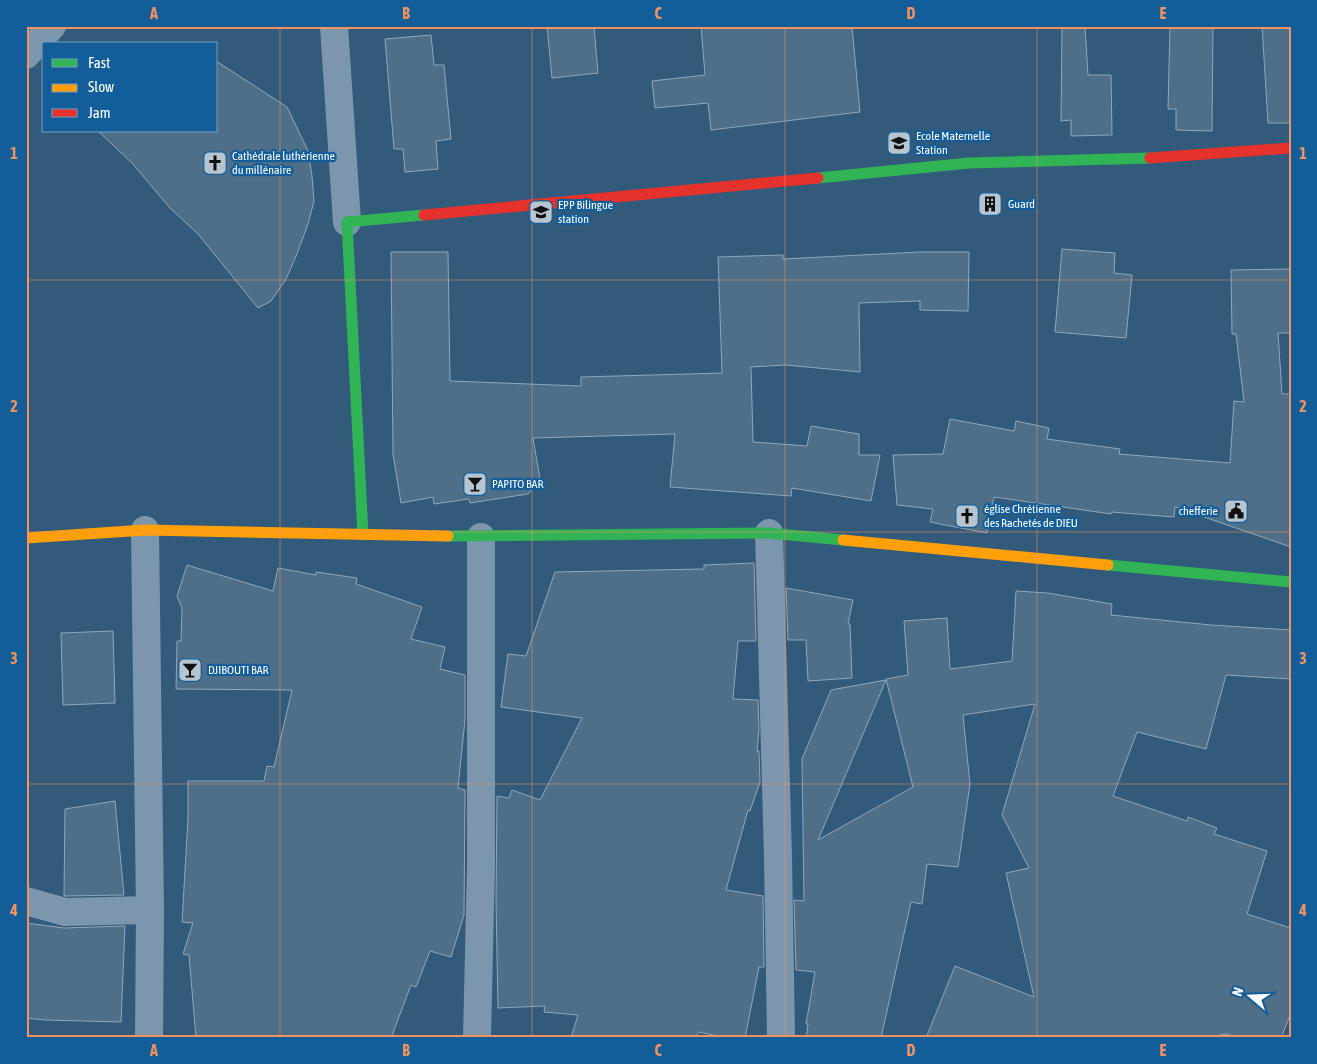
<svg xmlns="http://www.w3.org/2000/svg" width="1317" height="1064" font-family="'Asap Condensed',sans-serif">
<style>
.building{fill:#4f6f89;stroke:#90a8ba}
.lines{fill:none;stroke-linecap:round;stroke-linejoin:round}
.street{stroke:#7c96ad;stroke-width:28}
.fast{stroke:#30b455;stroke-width:11}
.slow{stroke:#ff9f0a;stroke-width:11}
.jam{stroke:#e5322d;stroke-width:11}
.grid{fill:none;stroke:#f09361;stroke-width:1;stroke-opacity:0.55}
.labels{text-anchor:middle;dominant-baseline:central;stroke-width:4.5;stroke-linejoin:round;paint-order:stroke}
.poi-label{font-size:12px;fill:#fff;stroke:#135d99;text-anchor:start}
.neatline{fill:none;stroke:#f09361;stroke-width:2}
.grid-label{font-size:16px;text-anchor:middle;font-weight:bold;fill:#f09361}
</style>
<rect width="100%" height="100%" fill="#325a7a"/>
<g class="building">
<polygon points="547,26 594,26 598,73 552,78"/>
<polygon points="701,26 852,26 860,112 711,130 708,103 655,108 652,81 705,75"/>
<polygon points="1062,26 1085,26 1088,75 1111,75 1112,135 1071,136 1071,120 1061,121"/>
<polygon points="1170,26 1213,26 1212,131 1176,130 1176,109 1168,109"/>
<polygon points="1262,26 1291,26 1291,123 1268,123"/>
<polygon points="431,35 434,65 444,65 451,139 436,141 438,169 405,172 403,149 394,149 385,39"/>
<polygon points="216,61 287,107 308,151 312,176 314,201 308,224 297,254 286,279 271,301 258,308 198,234 170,208 132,163 98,131 216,131"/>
<polygon points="1062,249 1115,253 1114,273 1132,275 1126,338 1055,332"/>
<polygon points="391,252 448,252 450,381 581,386 581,377 722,373 718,257 783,255 783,259 920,252 969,252 968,311 920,310 920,301 859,303 860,372 786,365 751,367 753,442 807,446 811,426 859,434 859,455 880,455 871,501 792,488 791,496 670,487 675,434 533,438 540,479 528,494 470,503 469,499 434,504 433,497 401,503 393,454"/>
<polygon points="1291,269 1291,333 1278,333 1282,394 1291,394 1291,547 1175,507 1174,517 1111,512 1111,514 994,497 987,533 930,522 933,509 897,505 893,455 943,454 950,419 1014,431 1016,421 1049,428 1047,439 1120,449 1119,454 1230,463 1234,401 1244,402 1236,334 1232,334 1231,270"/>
<polygon points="754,563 756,641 738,641 733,699 758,700 759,729 757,751 759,751 760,782 750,811 748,810 726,890 763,896 764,967 759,967 745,1038 727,1038 699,1032 695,1038 571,1038 578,1015 544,1012 545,1006 498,1008 496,900 497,796 509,798 512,790 540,800 582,718 501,707 508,654 526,656 555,572 704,569 704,565"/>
<polygon points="187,565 273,591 278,568 316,575 316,572 357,578 356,584 422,607 411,639 445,647 440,669 465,675 465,720 458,788 465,790 464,915 451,957 430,951 416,987 411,985 391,1038 196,1038 189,955 183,954 193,923 182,922 188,819 188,781 264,781 267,766 274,767 292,690 176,689 177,641 181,641 182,608 177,596"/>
<polygon points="786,588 853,600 848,624 850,624 852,678 808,681 806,640 788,640"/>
<polygon points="1016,591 1048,593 1112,604 1111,615 1211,625 1291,630 1291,679 1226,675 1206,749 1137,732 1113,796 1187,821 1188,817 1217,828 1214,834 1267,851 1247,914 1291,928 1291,1013 1281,1038 1237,1038 1228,1034 1197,1038 926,1038 955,966 1034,997 1006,873 1029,868 1002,815 1035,704 963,715 970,784 958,867 927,864 922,904 911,902 881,1038 806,1038 808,1024 806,1024 815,972 796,970 794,900 804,901 802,759 831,690 886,680 818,840 913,787 886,679 908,675 904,621 947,618 950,669 1012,661"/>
<polygon points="113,631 115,703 63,705 61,633"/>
<polygon points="115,801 124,895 64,896 65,809"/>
<polygon points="26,923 64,928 125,926 121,1022 45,1020 26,1018"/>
</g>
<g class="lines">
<g class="street">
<polyline points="334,26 347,222"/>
<polyline points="26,55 52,26"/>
<polyline points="145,530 150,910 149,1038"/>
<polyline points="769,533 778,857 781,1038"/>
<polyline points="26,901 65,912 150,910"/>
<polyline points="477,1038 481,864 481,537"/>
</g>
<g class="fast">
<polyline points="818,178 969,163 1150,158"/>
<polyline points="363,535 347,222 424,215"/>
<polyline points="448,536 769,533 843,540"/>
<polyline points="1108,565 1291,582"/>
</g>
<g class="slow">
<polyline points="26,538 145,530 448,536"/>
<polyline points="843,540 1108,565"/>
</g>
<g class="jam">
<polyline points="1150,158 1291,148"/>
<polyline points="424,215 818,178"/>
</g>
</g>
<path class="grid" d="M280,26V1038M532,26V1038M785,26V1038M1037,26V1038M26,280H1291M26,532H1291M26,784H1291"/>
<defs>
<g id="school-square" transform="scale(1.25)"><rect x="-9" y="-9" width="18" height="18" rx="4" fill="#b7c5d0" stroke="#135d99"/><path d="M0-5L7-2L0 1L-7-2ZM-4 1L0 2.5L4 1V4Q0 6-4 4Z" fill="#111"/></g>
<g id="church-square" transform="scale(1.25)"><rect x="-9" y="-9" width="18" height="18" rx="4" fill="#b7c5d0" stroke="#135d99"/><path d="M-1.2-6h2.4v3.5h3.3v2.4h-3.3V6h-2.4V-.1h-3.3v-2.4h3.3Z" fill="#111"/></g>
<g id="building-square" transform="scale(1.25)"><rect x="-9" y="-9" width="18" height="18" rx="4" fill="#b7c5d0" stroke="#135d99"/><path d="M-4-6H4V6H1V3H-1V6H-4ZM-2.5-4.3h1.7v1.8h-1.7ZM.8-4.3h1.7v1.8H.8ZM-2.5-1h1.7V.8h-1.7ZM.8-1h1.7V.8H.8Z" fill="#111"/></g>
<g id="bar-square" transform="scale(1.25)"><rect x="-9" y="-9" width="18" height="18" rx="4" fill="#b7c5d0" stroke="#135d99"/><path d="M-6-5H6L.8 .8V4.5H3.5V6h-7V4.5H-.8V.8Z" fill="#111"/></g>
<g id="civic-square" transform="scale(1.25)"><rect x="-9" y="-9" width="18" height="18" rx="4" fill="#b7c5d0" stroke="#135d99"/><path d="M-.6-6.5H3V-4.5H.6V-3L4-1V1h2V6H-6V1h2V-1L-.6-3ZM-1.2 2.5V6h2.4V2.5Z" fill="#111"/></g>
</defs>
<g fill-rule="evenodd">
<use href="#school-square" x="899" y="143"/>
<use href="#church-square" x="215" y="163"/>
<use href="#building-square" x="990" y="204"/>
<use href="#school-square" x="541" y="212"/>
<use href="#bar-square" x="475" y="484"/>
<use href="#civic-square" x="1236" y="511"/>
<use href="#church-square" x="967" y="516"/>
<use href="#bar-square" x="190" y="670"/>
</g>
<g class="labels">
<g class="poi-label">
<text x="916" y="136">Ecole Maternelle<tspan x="916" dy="14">Station</tspan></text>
<text x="232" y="156">Cathédrale luthérienne<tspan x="232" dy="14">du millénaire</tspan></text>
<text x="1008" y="204">Guard</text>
<text x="558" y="205">EPP Bilingue<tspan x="558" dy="14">station</tspan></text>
<text x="492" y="484">PAPITO BAR</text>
<text x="984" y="509">église Chrétienne<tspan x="984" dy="14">des Rachetés de DIEU</tspan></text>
<text x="1218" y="511" text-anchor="end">chefferie</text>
<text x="208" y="670">DJIBOUTI BAR</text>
</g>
</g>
<rect width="1317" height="1064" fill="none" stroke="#135d99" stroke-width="55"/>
<rect x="42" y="42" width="175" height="90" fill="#135d99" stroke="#719ec2"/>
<rect x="52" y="59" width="25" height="8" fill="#30b455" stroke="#719ec2"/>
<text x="88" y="68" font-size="15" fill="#ffffff">Fast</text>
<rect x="52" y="84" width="25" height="8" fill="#ff9f0a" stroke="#719ec2"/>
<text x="88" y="92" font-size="15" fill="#ffffff">Slow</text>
<rect x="52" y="109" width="25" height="8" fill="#e5322d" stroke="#719ec2"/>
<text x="88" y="118" font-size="15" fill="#ffffff">Jam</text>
<g transform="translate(1250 996) rotate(289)" stroke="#135d99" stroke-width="4" paint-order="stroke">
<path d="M0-4L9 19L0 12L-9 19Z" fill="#ffffff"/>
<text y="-8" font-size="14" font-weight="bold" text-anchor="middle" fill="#ffffff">N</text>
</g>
<rect x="28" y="28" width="1262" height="1008" class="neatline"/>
<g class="grid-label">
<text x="154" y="19">A</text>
<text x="406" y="19">B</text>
<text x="658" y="19">C</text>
<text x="911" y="19">D</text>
<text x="1163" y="19">E</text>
<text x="14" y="159">1</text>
<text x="1303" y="159">1</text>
<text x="14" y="412">2</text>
<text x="1303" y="412">2</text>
<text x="14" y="664">3</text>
<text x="1303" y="664">3</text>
<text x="14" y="916">4</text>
<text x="1303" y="916">4</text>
<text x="154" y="1056">A</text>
<text x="406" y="1056">B</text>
<text x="658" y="1056">C</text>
<text x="911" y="1056">D</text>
<text x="1163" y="1056">E</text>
</g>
</svg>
